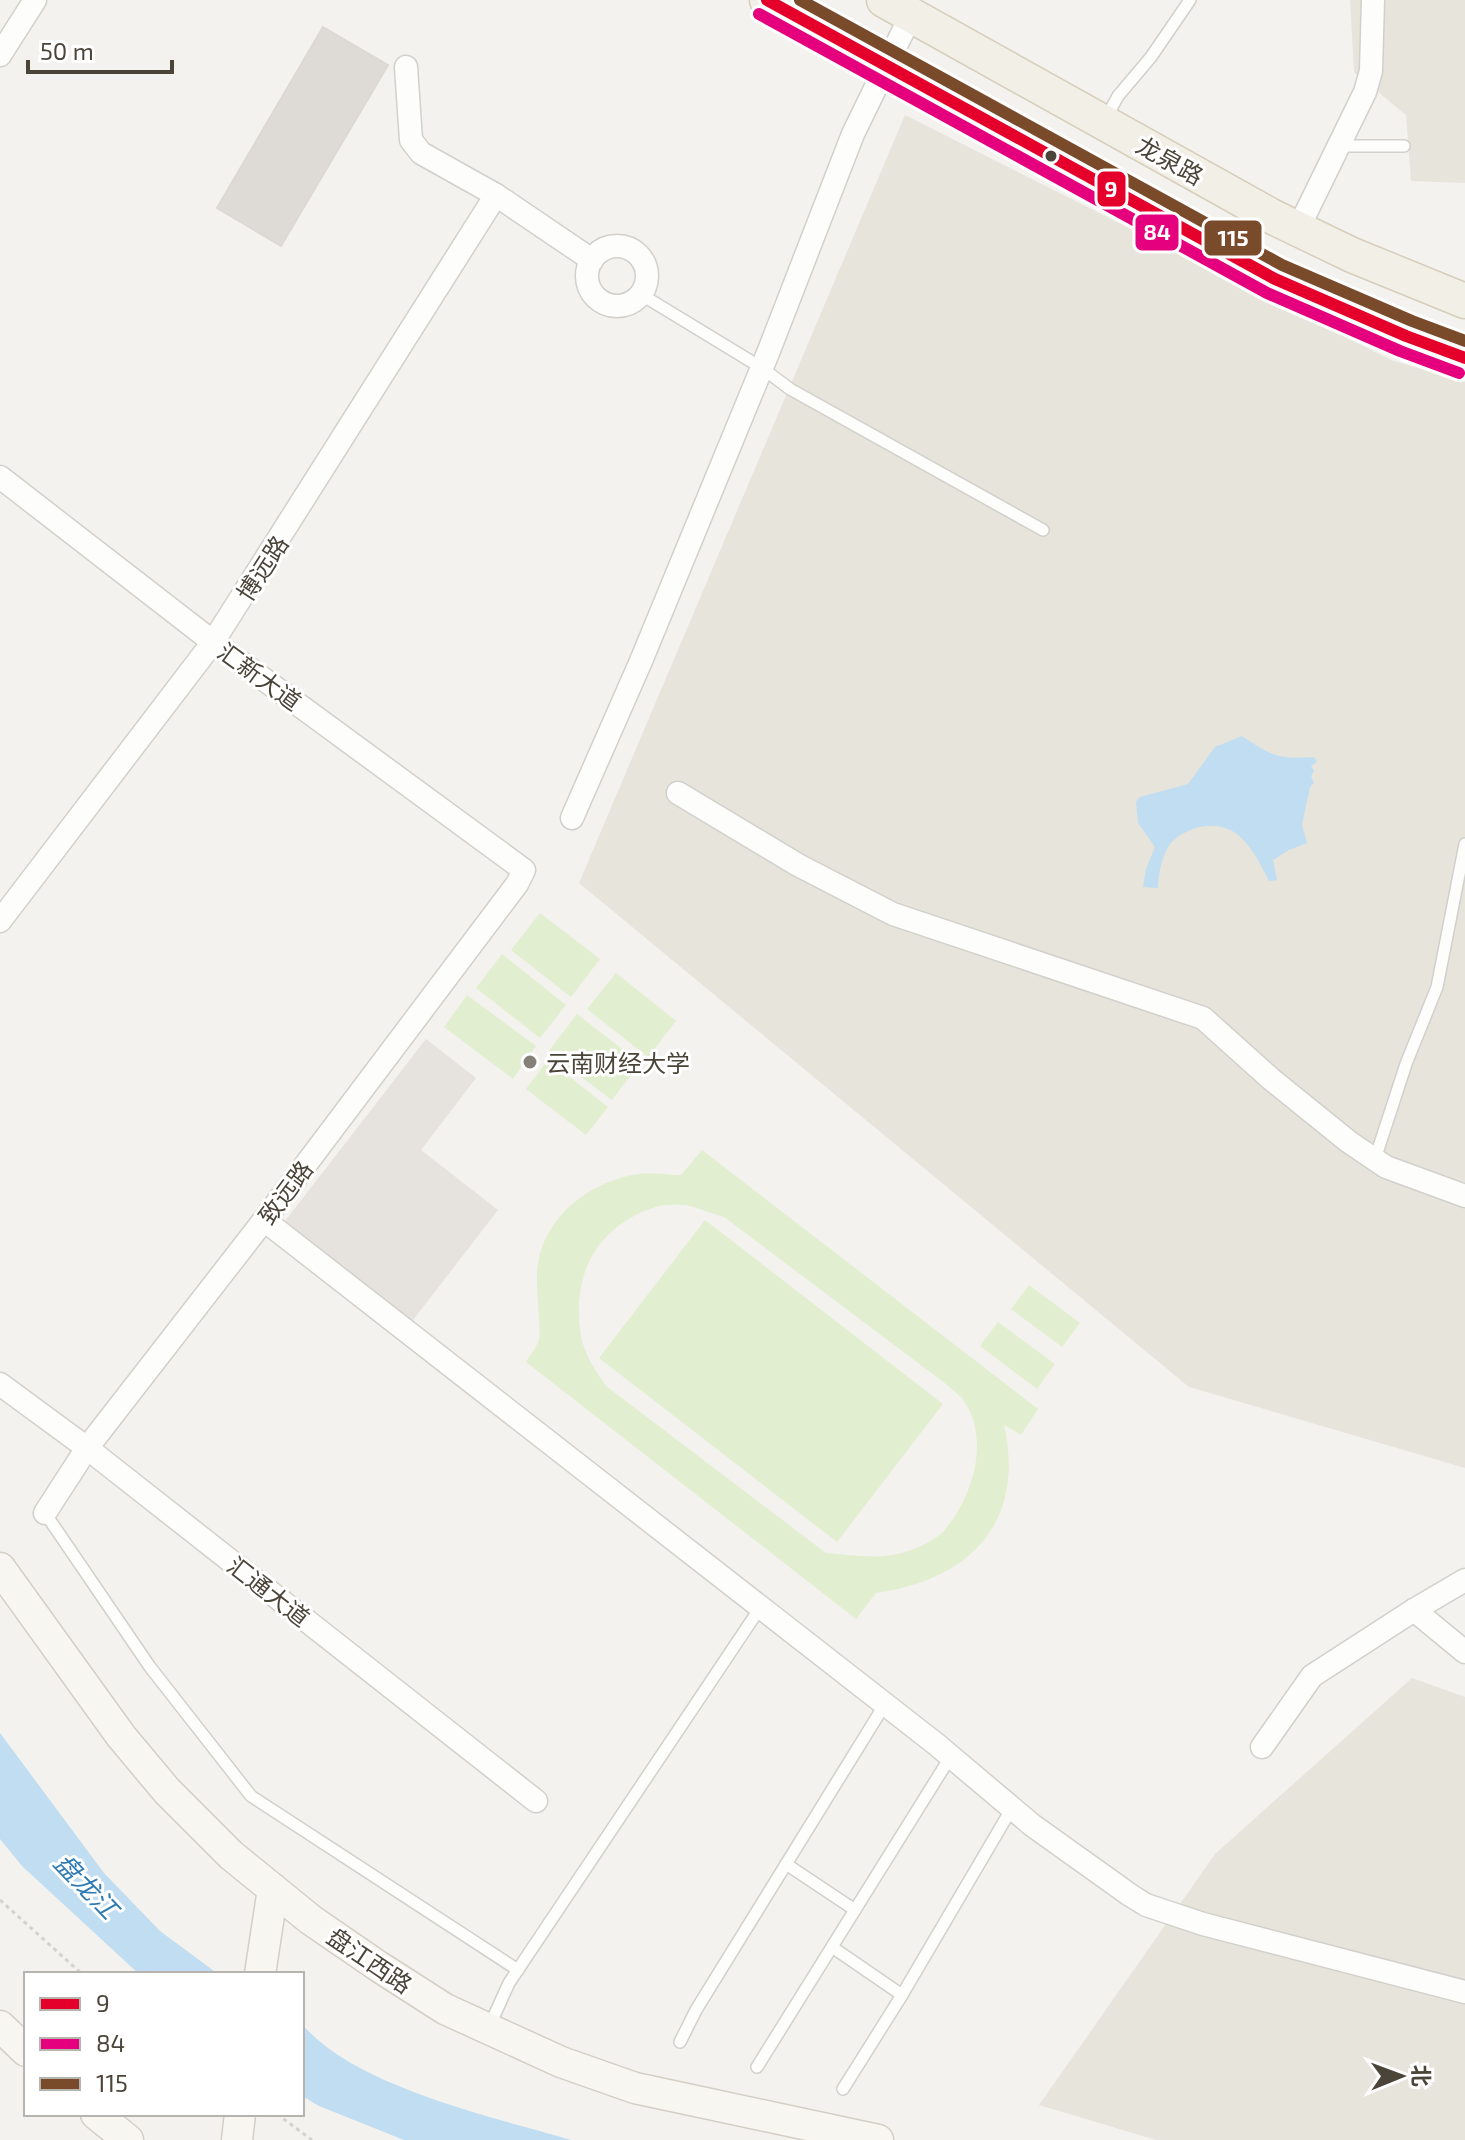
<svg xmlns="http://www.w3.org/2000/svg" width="1465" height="2140" font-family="'Exo 2','Noto Sans SC',sans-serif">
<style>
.residential{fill:#e7e4dc}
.green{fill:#e1eecf;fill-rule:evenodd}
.parking{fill:#e6e3df}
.water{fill:#c0ddf1}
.building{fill:#dedbd6;stroke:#dcd9d4;stroke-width:2}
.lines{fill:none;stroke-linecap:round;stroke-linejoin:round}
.lane-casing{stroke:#d2d0cb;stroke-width:14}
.street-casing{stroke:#d2d0cb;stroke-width:25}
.secondary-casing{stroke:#d3cfc5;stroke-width:33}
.primary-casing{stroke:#d6cebb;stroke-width:37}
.path{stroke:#d3d2cc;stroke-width:3;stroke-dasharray:4 4;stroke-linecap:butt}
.lane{stroke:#fdfdfc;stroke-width:11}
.street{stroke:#fdfdfc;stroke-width:22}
.secondary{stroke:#f7f6f1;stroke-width:30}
.primary{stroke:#f2efe6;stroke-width:34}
.bus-1-casing{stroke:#fff;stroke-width:18}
.bus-2-casing{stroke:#fff;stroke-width:18}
.bus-3-casing{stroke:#fff;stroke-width:18}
.bus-1{stroke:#e4002b;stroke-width:12}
.bus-2{stroke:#e5007d;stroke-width:12}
.bus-3{stroke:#7a4b2a;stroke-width:12}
.bus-dot{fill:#4b4439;stroke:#fff;stroke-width:3}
.poi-dot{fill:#868178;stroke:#fff;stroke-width:3}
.labels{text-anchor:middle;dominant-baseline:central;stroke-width:6;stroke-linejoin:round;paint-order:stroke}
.street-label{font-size:24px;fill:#4b4439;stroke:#fff}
.poi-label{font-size:24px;fill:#4b4439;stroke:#fff;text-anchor:start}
.water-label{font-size:26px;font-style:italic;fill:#2e7ab2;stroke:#fff}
.line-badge{stroke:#fff;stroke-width:3}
.badge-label{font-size:22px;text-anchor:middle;font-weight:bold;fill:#fff}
</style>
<rect width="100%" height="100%" fill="#f4f2ee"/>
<g class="residential">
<polygon points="1350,0 1465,0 1465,183 1411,181 1406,115 1354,72"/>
<polygon points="905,115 1391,360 1465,382 1465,1468 1189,1387 579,883"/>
<polygon points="1412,1678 1465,1697 1465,2140 1156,2140 1039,2105 1215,1854"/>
</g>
<g class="green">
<polygon points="540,913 600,959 571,997 511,950"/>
<polygon points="502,954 566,1005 540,1038 476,988"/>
<polygon points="616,973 676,1021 648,1057 587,1009"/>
<polygon points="467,995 536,1046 513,1079 444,1027"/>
<polygon points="577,1014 640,1063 612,1100 548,1052"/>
<polygon points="548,1060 608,1107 586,1135 526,1089"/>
<path d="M702,1150L1038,1409L1021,1435L1004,1425C1026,1522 970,1580 876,1593L856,1619L526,1362C530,1355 536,1348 539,1340C541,1331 536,1288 537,1273C540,1220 587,1182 638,1174C651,1172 667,1175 681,1175ZM687,1205L724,1217L946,1384C952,1390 960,1395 964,1401C991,1441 972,1499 943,1532C935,1540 916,1549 905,1552C882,1560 850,1555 826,1553L606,1386C596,1371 583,1353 581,1335C571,1275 596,1227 655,1207C665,1204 677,1205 687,1205Z"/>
<polygon points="705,1220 943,1404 837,1542 599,1358"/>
<polygon points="1029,1285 1080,1323 1062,1347 1011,1309"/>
<polygon points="998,1322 1055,1364 1037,1389 980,1346"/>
</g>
<polygon class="parking" points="426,1039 476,1078 421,1150 498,1210 410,1324 282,1225"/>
<g class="water">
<path d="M1242,736C1270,755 1279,760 1314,757L1317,762L1311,766L1314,771L1311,776L1314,783L1310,787L1302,825L1307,843L1289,850L1273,860L1277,880L1269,881C1260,864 1252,846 1237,834C1217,820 1191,825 1173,841C1163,850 1158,875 1158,888L1143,887L1146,869L1155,847L1138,823L1136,802L1140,797L1188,784L1215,747Z"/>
<polygon points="0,1733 104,1873 160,1931 218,1974 139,1974 22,1866 0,1839"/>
<path d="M302,2024C355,2087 493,2117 571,2140H404L319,2106L302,2096Z"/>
</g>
<polygon class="building" points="323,27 388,65 281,246 217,208"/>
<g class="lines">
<g class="lane-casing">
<g id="lane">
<polyline points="1105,120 1118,96 1151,57 1190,0"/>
<polyline points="1339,146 1404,146"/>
<polyline points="642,295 762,368 790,389 1043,530"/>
<polyline points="1375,1159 1406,1064 1437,987 1465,844"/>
<polyline points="45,1513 150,1667 251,1796 518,1970"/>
<polyline points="786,1864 855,1910"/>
<polyline points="832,1947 902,1995"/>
<polyline points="489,2027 509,1983 760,1608"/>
<polyline points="680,2042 696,2010 885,1704"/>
<polyline points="757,2067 951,1756"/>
<polyline points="843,2089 902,1995 1012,1808"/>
</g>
</g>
<g class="street-casing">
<g id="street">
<polyline points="0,55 35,0"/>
<polyline points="406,67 411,140 421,153 496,195 592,260"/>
<polyline points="1298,229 1365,92 1371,71 1373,0"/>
<circle cx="617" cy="276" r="30"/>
<polyline points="0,477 213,642 524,870 517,884 264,1220 87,1448 45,1513"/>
<polyline points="678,793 798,865 893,914 1203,1018 1271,1079 1349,1142 1386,1167 1465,1196"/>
<polyline points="572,818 641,661 768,353 853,134 911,15"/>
<polyline points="0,921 213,642 496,195"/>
<polyline points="264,1220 936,1744 1032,1825 1130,1895 1146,1905 1203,1924 1465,1992"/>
<polyline points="0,1384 87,1448 536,1801"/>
<polyline points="1414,1610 1465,1652"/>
<polyline points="1262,1747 1312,1676 1414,1610 1465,1580"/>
</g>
</g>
<g class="secondary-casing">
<g id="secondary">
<polyline points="0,1568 121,1736 167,1791 231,1855 311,1920 378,1966 445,2009 561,2062 635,2088 878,2140"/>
<polyline points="260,1974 273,1889"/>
<polyline points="0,2026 26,2051"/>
<polyline points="96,2114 128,2140"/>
<polyline points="237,2140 240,2114"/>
</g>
</g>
<g class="primary-casing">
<g id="primary">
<polyline points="767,0 1275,279 1406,336 1465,358"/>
<polyline points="884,0 1273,217 1352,255 1465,301"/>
</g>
</g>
<g class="path">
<polyline points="0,1900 82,1974"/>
<polyline points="277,2114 312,2140"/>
</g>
<use href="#lane" class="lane"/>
<use href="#street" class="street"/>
<use href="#secondary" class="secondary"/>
<use href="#primary" class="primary"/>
<g class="bus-1-casing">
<polyline id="bus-1" points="767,0 1275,279 1406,336 1465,358"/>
</g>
<g class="bus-2-casing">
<polyline id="bus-2" points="759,14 1267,293 1400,351 1459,373"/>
</g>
<g class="bus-3-casing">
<polyline id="bus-3" points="800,0 1282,265 1412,321 1465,341"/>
</g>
<use href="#bus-1" class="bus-1"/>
<use href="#bus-2" class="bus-2"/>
<use href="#bus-3" class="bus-3"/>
</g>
<circle class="bus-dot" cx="1051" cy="156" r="7"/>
<circle class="poi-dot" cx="530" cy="1062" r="8"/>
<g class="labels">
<g class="street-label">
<text transform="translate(1170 160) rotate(29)">龙泉路</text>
<text transform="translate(262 568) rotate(-57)">博远路</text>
<text transform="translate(260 676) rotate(36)">汇新大道</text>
<text transform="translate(285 1192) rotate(-53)">致远路</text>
<text transform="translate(269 1591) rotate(38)">汇通大道</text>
<text transform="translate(370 1960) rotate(34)">盘江西路</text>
</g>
<g class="poi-label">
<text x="546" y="1062">云南财经大学</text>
</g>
<g class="water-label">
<text transform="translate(87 1885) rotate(46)">盘龙江</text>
</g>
</g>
<g class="line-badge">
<rect x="1096" y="170" width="31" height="38" rx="8" fill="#e4002b"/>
<rect x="1134" y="213" width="46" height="39" rx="8" fill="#e5007d"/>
<rect x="1203" y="219" width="60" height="38" rx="8" fill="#7a4b2a"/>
</g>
<g class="badge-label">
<text x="1111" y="197">9</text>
<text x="1157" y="240">84</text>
<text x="1233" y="246">115</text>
</g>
<rect x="24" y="1972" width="280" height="144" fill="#ffffff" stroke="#b7b4b0" stroke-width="2"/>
<rect x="40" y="1998" width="40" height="12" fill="#e4002b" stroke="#b7b4b0" stroke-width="2"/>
<text x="96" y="2012" font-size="24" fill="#4b4439">9</text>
<rect x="40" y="2038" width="40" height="12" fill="#e5007d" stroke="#b7b4b0" stroke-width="2"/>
<text x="96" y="2052" font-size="24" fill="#4b4439">84</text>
<rect x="40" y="2078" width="40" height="12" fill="#7a4b2a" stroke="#b7b4b0" stroke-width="2"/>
<text x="96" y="2092" font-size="24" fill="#4b4439">115</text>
<g transform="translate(1401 2076) rotate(89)" stroke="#ffffff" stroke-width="6" paint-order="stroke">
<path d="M0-6L14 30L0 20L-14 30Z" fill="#4b4439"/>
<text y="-12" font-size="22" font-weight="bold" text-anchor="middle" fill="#4b4439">北</text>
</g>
<path d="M28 60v12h144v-12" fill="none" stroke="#4b4439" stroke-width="4"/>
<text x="40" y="60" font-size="24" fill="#4b4439" stroke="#ffffff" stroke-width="6" paint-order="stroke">50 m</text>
</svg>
